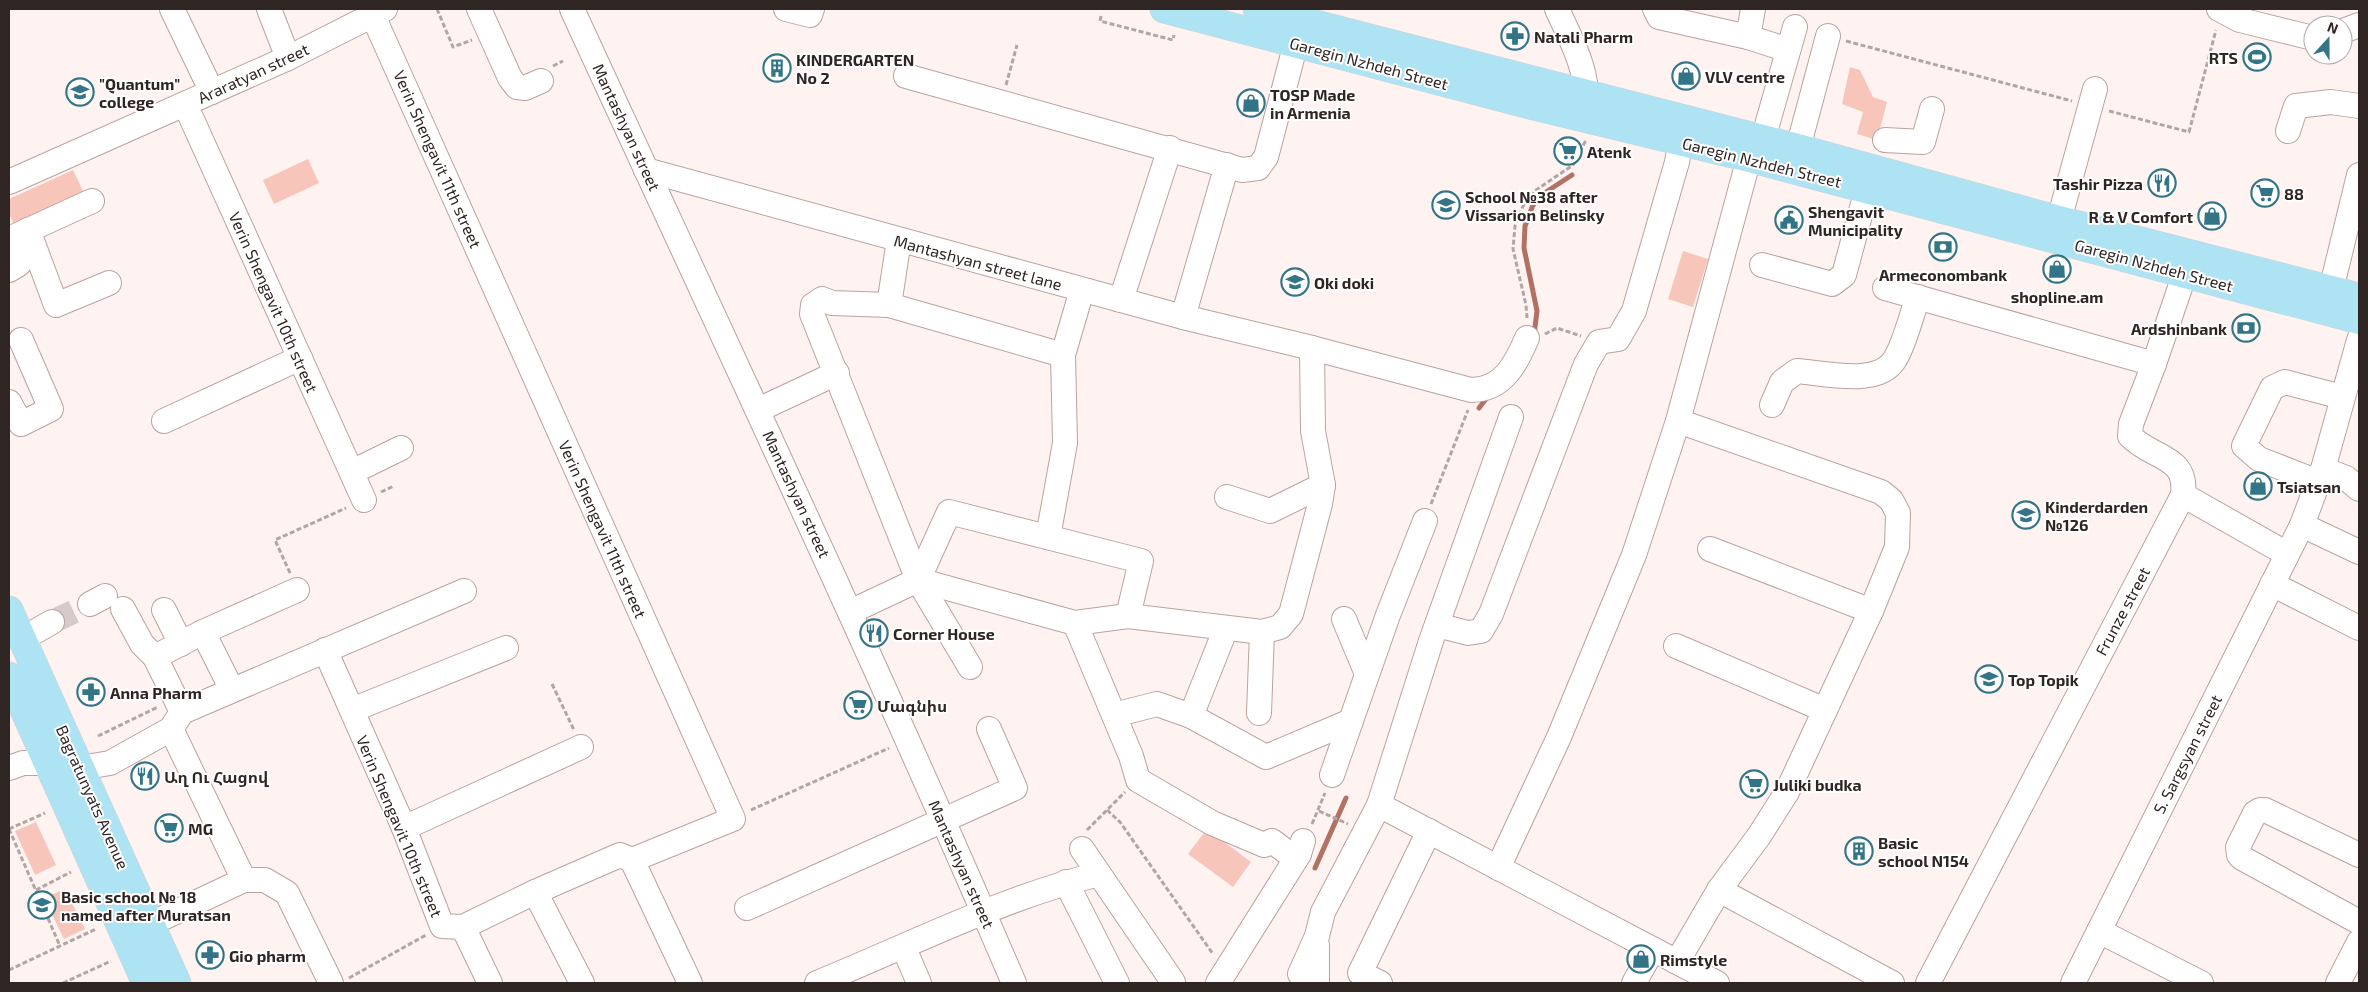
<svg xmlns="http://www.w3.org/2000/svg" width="2368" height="992" font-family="'Exo 2','Noto Sans Armenian',sans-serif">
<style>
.green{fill:#f8c5ba}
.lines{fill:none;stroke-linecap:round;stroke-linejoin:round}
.stream{stroke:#b17163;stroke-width:5}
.minor-tunnel{stroke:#d5cac8;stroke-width:24;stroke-dasharray:24 12;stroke-linecap:butt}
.minor-casing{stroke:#bba29c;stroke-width:26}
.major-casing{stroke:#d5d3d3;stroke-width:29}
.path{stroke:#b1a6a4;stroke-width:3;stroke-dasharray:5 2.5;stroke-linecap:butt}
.minor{stroke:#fff;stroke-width:24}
.major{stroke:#ade3f2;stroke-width:28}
.labels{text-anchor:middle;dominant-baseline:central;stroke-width:4;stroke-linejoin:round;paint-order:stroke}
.poi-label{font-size:16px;font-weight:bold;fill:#2f2523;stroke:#fff;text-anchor:start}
.street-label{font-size:16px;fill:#2f2523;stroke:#fff}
</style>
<rect width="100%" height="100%" fill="#fff3f1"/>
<g class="green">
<polygon points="1850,67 1860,70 1873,97 1887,102 1877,140 1857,134 1863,112 1842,104"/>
<polygon points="308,159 319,183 274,204 263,180"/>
<polygon points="73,170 84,193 14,225 9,213 9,199"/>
<polygon points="1683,251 1708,259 1693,307 1668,299"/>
<polygon points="36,822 56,865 35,875 15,831"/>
<polygon points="1207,829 1251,862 1233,887 1188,854"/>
<polygon points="65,889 85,929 64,939 44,898"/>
</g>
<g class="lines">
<g class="stream">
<polyline points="1534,335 1537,311 1524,248 1525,226 1533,205 1543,194 1572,175"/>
<polyline points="1479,408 1489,395"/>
<polyline points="1315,868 1346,798"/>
</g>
<polyline class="minor-tunnel" points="52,622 90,604"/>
<g class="minor-casing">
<g id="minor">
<polyline points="172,9 212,92"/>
<polyline points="269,9 288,58"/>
<polyline points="370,9 733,819 632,860 690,983"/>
<polyline points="479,9 510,78 517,87 525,88 541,81"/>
<path d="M572,9C721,333 873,655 1014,983"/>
<polyline points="786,9 810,15 812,9"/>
<path d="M1557,9C1572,42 1590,73 1586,111"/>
<polyline points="1655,9 1659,17 1748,37"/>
<polyline points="1753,9 1748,37 1788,50"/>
<polyline points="2219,9 2240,20 2313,38"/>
<polyline points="2343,31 2359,25"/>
<polyline points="906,76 1242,170 1258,168 1266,157 1296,43"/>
<polyline points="185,104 364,500"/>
<polyline points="2288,131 2296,106 2331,102 2359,106"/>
<polyline points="1763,139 1795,27"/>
<polyline points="1885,140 1923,142 1932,109"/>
<polyline points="1798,148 1828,36"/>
<path d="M646,170L1183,317L1312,348L1471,390C1503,390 1516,364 1527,338"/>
<polyline points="9,182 288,58 385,9"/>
<polyline points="2059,220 2095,89"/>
<polyline points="28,230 56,305 109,283"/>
<polyline points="9,239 92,201"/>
<polyline points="9,242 19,264 9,270"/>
<polyline points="1762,265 1832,284 1844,275 1867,189"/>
<polyline points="1885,288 2154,364"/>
<polyline points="2331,290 2359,175"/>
<polyline points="1121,300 1170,148"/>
<polyline points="889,305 899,240"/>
<polyline points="1183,317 1227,165"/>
<polyline points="9,402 21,424 51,409 21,340"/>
<path d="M1772,405L1782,382L1797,371C1824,373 1879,387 1895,359C1905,343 1911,316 1918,297"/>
<polyline points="758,410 837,373"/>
<polyline points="164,421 300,358"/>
<polyline points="2323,469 2346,478 2359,489"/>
<polyline points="352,472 401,448"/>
<polyline points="2318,482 2259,459 2244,446 2272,388 2285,382 2342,397"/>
<polyline points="2183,495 2287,554"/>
<polyline points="1227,497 1270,511 1323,485"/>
<polyline points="2302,525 2359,552"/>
<polyline points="1048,537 1065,443 1063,355 1082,290"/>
<polyline points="1710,549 1871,611"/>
<polyline points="918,580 949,512 1141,561 1128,616"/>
<polyline points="2272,584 2359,628"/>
<polyline points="90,604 105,596"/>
<polyline points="123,609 142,644 155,657 182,712"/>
<polyline points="164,610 181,644"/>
<polyline points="850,612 918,580 1075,623 1128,616 1262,632 1280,627 1291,614 1320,504 1323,485 1313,431 1312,348"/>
<polyline points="1344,619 1367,674"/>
<polyline points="1075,623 1131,756 1138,780 1212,823 1264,845 1272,841 1288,853 1299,854"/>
<polyline points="1437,625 1468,633 1481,631 1491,614 1586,364 1599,342 1618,339 1634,311 1677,162 1681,141"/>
<polyline points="203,632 232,690"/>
<polyline points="22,639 52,622"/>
<polyline points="1676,646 1825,710"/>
<polyline points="325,650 404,828 442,926 463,927 490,983"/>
<polyline points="155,657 203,632 297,590"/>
<polyline points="970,667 918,580 812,314 813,305 822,299 832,303 889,305 1063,355"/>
<polyline points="352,710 506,648"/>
<polyline points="1259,713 1262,632"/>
<polyline points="1114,715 1157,704 1191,716 1266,757 1351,721"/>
<polyline points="1191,716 1226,628"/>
<polyline points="171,729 244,880"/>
<polyline points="9,768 23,763 47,763 80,768 110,763 171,729 182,712 464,591"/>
<polyline points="1332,775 1388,615 1425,521"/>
<polyline points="1379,805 1717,983"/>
<polyline points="404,828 581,747"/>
<polyline points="1082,849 1173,982"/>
<polyline points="2359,855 2265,810 2260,810 2255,813 2238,847 2239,855 2242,858 2359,922"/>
<polyline points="1498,868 1559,737 1634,555 1678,421 1749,158"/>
<polyline points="1066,882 1117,983"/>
<polyline points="1719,890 1892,983"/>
<polyline points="535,892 582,983"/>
<polyline points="747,908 1015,788 989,729"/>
<polyline points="150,924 244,880 265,880 287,893 331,983"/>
<polyline points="463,927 535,892 620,855 632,860"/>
<polyline points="2099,931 2201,983"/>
<polyline points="1317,945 1317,983"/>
<polyline points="904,948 919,983"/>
<polyline points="1677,962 1719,890 1759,836 1787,792 1871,611 1897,547 1898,513 1891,500 1881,492 1678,421"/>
<polyline points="1300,974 1317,936 1323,912 1379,805 1431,641 1511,417"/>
<path d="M817,983C910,945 1002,898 1099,874"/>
<polyline points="1218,983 1299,854 1303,841"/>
<polyline points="1380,983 1360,973 1429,831"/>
<polyline points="1634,983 1653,949"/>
<path d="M1928,983L2183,495C2188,455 2152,459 2130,436L2131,424L2154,364L2185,273"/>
<polyline points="2073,983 2302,525 2323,469 2359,340"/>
<polyline points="2338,983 2359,942"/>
</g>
</g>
<g class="major-casing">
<g id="major">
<polyline points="1164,9 1526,104 1749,158 2359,320"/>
<polyline points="1257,9 1798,148 2059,220 2359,297"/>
<polyline points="9,610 177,983"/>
<polyline points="9,676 146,983"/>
</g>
</g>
<g class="path">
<polyline points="437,9 453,47 472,40"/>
<polyline points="1101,16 1100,21 1173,40 1174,35"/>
<polyline points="1846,41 2072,101"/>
<polyline points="553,66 563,61"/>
<polyline points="1006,85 1017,45"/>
<polyline points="2109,111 2189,132 2216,30"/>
<polyline points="1527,318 1526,305 1513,249 1515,226 1523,206 1536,190 1573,165 1586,140"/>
<polyline points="1545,334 1557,328 1581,336"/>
<polyline points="381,492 394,486"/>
<polyline points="1431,504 1468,410"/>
<polyline points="290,573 275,540 346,508"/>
<polyline points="552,684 574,730"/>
<polyline points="98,736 158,707"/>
<polyline points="751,810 889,748"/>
<polyline points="1107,810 1120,822 1213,954"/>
<polyline points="1319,811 1348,824"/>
<polyline points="1312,824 1325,793"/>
<polyline points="9,829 60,946"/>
<polyline points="9,829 45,813"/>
<polyline points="1087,830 1125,792"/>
<polyline points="36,890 71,872"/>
<polyline points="9,970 96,929"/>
<polyline points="349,978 426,935"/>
<polyline points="63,983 111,961"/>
</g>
<use href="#minor" class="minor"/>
<use href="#major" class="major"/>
</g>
<defs>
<g id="pharmacy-ring" transform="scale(1.4375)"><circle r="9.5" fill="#fff" stroke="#337587" stroke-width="1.5"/><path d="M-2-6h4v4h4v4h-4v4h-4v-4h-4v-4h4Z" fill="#337587"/></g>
<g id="stadium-ring" transform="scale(1.4375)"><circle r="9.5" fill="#fff" stroke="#337587" stroke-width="1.5"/><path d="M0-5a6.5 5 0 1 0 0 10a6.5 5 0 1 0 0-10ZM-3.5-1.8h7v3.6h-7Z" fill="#337587"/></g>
<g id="building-ring" transform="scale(1.4375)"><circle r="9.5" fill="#fff" stroke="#337587" stroke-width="1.5"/><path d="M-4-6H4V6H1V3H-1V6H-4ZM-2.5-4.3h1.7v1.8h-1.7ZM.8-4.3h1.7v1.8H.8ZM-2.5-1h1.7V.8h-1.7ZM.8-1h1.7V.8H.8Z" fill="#337587"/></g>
<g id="shop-ring" transform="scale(1.4375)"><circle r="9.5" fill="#fff" stroke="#337587" stroke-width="1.5"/><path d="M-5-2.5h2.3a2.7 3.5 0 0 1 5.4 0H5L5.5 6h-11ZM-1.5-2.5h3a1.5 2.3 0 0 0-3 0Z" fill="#337587"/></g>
<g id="school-ring" transform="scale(1.4375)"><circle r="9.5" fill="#fff" stroke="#337587" stroke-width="1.5"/><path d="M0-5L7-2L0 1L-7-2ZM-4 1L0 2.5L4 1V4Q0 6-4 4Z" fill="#337587"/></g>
<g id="supermarket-ring" transform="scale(1.4375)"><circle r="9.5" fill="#fff" stroke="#337587" stroke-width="1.5"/><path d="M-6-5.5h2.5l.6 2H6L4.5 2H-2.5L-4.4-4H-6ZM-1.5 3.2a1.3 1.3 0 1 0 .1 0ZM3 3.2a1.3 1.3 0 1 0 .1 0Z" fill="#337587"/></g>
<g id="restaurant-ring" transform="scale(1.4375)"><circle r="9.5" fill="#fff" stroke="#337587" stroke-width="1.5"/><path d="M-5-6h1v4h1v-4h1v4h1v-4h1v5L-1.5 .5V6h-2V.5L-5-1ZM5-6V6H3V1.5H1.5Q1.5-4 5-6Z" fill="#337587"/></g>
<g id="civic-ring" transform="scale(1.4375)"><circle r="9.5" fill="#fff" stroke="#337587" stroke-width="1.5"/><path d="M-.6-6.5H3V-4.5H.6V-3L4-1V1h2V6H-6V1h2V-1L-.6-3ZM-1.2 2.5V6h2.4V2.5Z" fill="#337587"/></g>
<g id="bank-ring" transform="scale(1.4375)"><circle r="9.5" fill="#fff" stroke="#337587" stroke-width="1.5"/><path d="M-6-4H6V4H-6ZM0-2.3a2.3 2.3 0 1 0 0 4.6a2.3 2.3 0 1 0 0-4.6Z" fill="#337587"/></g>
</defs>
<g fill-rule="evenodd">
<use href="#pharmacy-ring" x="1515" y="36"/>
<use href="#stadium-ring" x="2257" y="57"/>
<use href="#building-ring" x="777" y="68"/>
<use href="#shop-ring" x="1686" y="76"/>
<use href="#school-ring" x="80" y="92"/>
<use href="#shop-ring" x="1251" y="103"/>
<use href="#supermarket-ring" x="1568" y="151"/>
<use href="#restaurant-ring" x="2162" y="183"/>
<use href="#supermarket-ring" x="2265" y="193"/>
<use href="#school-ring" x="1446" y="205"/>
<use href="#shop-ring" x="2212" y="216"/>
<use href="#civic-ring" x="1789" y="220"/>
<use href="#bank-ring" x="1943" y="247"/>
<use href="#shop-ring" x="2057" y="269"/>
<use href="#school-ring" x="1295" y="282"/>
<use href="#bank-ring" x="2246" y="328"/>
<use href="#shop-ring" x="2258" y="486"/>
<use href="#school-ring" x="2026" y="515"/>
<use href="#restaurant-ring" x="874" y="633"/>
<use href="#school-ring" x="1989" y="679"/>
<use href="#pharmacy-ring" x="91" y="692"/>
<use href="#supermarket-ring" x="858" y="705"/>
<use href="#restaurant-ring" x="145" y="776"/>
<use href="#supermarket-ring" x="1754" y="784"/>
<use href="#supermarket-ring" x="169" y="828"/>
<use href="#building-ring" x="1859" y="851"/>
<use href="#school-ring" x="42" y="905"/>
<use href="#pharmacy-ring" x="210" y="955"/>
<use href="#shop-ring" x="1641" y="959"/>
</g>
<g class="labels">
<g class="poi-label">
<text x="1534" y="36">Natali Pharm</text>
<text x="2238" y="57" text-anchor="end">RTS</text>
<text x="796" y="59">KINDERGARTEN<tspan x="796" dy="18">No 2</tspan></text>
<text x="1705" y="76">VLV centre</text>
<text x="99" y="83">"Quantum"<tspan x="99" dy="18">college</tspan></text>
<text x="1270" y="94">TOSP Made<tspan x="1270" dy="18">in Armenia</tspan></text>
<text x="1587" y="151">Atenk</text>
<text x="2143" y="183" text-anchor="end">Tashir Pizza</text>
<text x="2284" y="193">88</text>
<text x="1465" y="196">School №38 after<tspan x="1465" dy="18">Vissarion Belinsky</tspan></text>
<text x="1808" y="211">Shengavit<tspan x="1808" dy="18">Municipality</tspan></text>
<text x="2193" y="216" text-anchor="end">R &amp; V Comfort</text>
<text x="1943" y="274" text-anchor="middle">Armeconombank</text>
<text x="1314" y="282">Oki doki</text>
<text x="2057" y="296" text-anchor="middle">shopline.am</text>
<text x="2227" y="328" text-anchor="end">Ardshinbank</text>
<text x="2277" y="486">Tsiatsan</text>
<text x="2045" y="506">Kinderdarden<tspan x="2045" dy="18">№126</tspan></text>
<text x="893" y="633">Corner House</text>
<text x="2008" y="679">Top Topik</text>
<text x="110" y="692">Anna Pharm</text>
<text x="877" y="705">Մագնիս</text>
<text x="164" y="776">Աղ Ու Հացով</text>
<text x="1773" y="784">Juliki budka</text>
<text x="188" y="828">MG</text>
<text x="1878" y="842">Basic<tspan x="1878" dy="18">school N154</tspan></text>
<text x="61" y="896">Basic school № 18<tspan x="61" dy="18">named after Muratsan</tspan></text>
<text x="229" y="955">Gio pharm</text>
<text x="1660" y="959">Rimstyle</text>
</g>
<g class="street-label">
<text transform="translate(1369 63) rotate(15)">Garegin Nzhdeh Street</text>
<text transform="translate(253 73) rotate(-25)">Araratyan street</text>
<text transform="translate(627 127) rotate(65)">Mantashyan street</text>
<text transform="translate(438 159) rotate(66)">Verin Shengavit 11th street</text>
<text transform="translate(1762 162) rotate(14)">Garegin Nzhdeh Street</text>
<text transform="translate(978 262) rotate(15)">Mantashyan street lane</text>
<text transform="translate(2154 265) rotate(15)">Garegin Nzhdeh Street</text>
<text transform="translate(274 302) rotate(66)">Verin Shengavit 10th street</text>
<text transform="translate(797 494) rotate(65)">Mantashyan street</text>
<text transform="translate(603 529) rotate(66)">Verin Shengavit 11th street</text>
<text transform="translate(2122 611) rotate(-62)">Frunze street</text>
<text transform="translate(2187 754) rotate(-63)">S. Sargsyan street</text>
<text transform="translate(93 797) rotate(66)">Bagratunyats Avenue</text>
<text transform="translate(400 826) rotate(67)">Verin Shengavit 10th street</text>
<text transform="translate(962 864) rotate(66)">Mantashyan street</text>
</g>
</g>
<rect width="2368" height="992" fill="none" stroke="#2f2523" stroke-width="20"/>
<g transform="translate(2328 40) rotate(21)"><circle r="24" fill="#ffffff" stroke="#aca8a7"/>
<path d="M0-4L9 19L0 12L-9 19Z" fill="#337587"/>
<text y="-8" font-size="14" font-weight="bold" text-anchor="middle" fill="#2f2523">N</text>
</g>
</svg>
